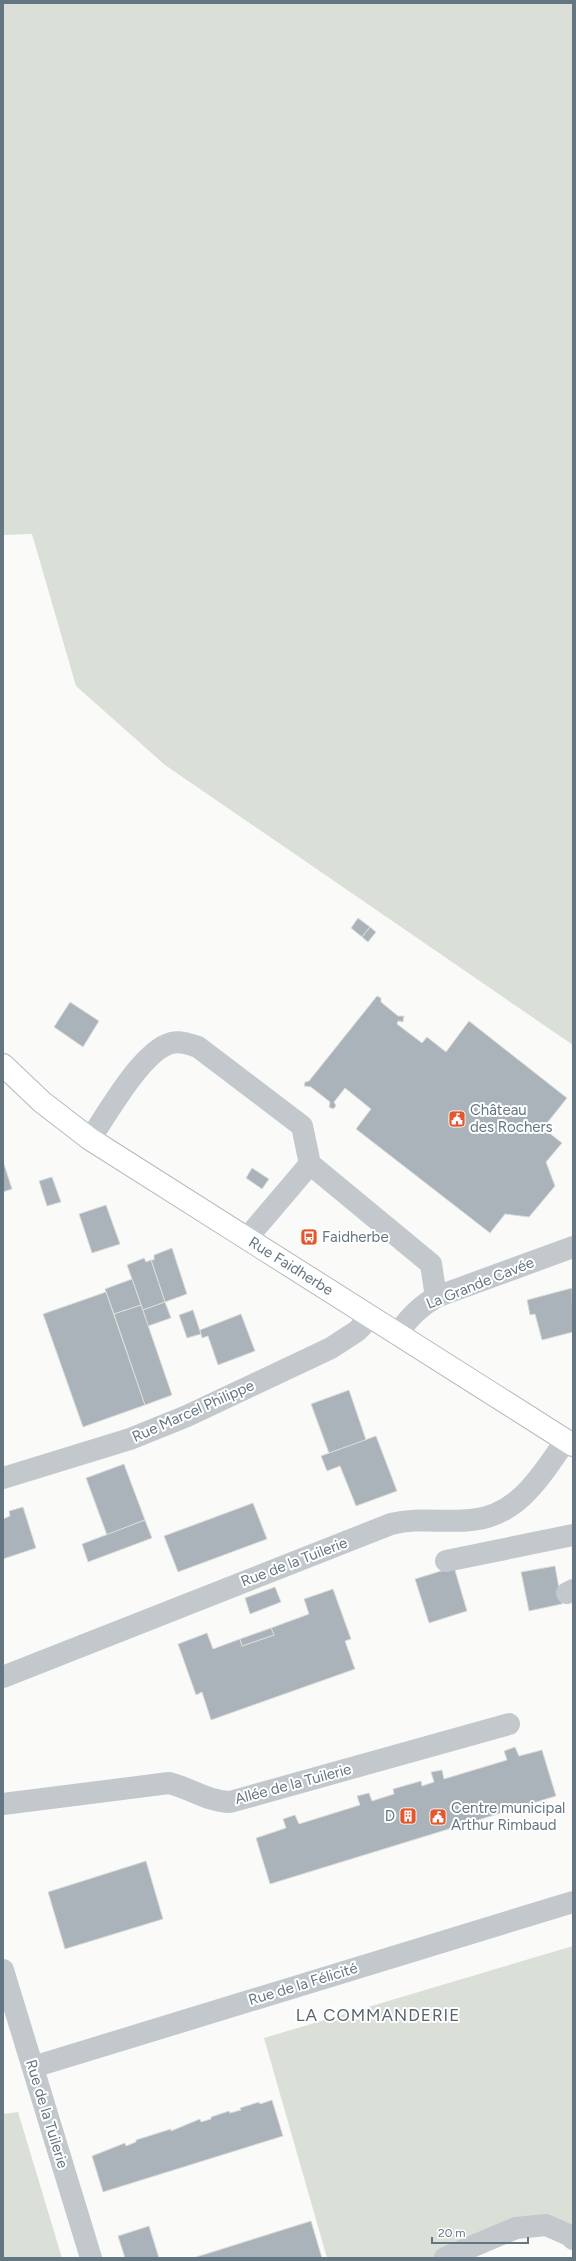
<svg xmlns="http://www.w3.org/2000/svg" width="576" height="2261" font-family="Figtree,sans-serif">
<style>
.green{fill:#dadfd7}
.building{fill:#aab3b9;stroke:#dcdcda}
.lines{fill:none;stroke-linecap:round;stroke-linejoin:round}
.major-casing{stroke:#b5babe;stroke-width:24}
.minor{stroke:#c3c8cc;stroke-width:22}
.major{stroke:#fff;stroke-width:22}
.labels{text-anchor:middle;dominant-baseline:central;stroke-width:4;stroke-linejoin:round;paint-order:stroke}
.poi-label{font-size:15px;fill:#657683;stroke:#fff;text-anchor:start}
.street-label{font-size:15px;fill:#657683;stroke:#fff}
.quarter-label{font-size:17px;letter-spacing:1px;fill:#57646e;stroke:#fff}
</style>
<rect width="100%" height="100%" fill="#fafaf8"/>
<g class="green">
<polygon points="3,3 573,3 573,1045 165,765 76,686 32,534 3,535"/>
<polygon points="573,1946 573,2227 546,2225 445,2258 327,2258 264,2038"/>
<polygon points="18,2112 62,2258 3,2258 3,2114"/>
</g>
<g class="building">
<polygon points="358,918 370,927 362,937 351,928"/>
<polygon points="370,927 376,932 368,942 362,937"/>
<polygon points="377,996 381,998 381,1002 398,1016 404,1016 403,1022 398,1021 397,1024 422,1043 427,1037 446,1052 469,1021 567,1098 543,1128 562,1143 546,1162 555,1186 529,1217 505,1214 490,1233 356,1129 371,1109 345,1088 334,1102 336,1106 333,1109 329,1107 330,1102 311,1087 304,1086 305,1082 309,1081"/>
<polygon points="70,1002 99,1021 83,1047 54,1027"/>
<polygon points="3,1161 12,1189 3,1192"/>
<polygon points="252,1168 269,1179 262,1189 246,1178"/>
<polygon points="52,1177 61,1202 47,1206 39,1181"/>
<polygon points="106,1205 120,1244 92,1253 79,1214"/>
<polygon points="172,1248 187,1294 165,1302 151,1260 154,1260 154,1255"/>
<polygon points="144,1258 146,1262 151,1260 165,1302 143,1310 127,1265"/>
<polygon points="132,1279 141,1305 114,1314 105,1289"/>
<polygon points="572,1288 573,1332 542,1340 535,1314 530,1315 527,1300"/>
<polygon points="106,1292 145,1405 83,1427 43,1314"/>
<polygon points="165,1302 171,1318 148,1326 143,1310"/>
<polygon points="141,1305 172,1395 145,1405 114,1314"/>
<polygon points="193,1310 201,1334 187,1338 179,1315"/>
<polygon points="241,1314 255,1351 218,1365 208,1336 202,1338 200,1330"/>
<polygon points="349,1390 366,1440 329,1453 311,1404"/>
<polygon points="376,1436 397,1491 356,1506 340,1466 327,1471 321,1456"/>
<polygon points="124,1464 145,1520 107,1535 86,1478"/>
<polygon points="253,1503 267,1539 178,1572 164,1536"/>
<polygon points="23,1507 36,1548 3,1559 3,1519 10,1516 9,1511"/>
<polygon points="145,1520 152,1538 88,1562 82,1544"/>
<polygon points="555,1566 562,1604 529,1611 521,1572"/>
<polygon points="454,1567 467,1611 429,1623 415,1579"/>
<polygon points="275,1587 281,1602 250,1614 245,1598"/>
<polygon points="333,1589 351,1639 345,1641 355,1669 211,1720 202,1692 196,1695 178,1644 207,1633 213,1649 240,1639 242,1646 274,1635 271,1628 309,1614 304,1599"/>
<polygon points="271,1628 274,1635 242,1646 240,1639"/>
<polygon points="515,1747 519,1756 542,1750 556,1796 270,1884 256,1838 286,1828 283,1819 295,1815 299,1824 360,1805 357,1796 369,1793 372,1801 394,1794 393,1789 421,1781 422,1786 434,1782 431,1772 442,1770 444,1779 507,1760 504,1751"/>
<polygon points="146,1861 163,1919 65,1949 48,1892"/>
<polygon points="272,2100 283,2136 103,2192 92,2156 125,2143 126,2146 136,2142 136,2140 171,2129 171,2131 200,2119 201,2122 211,2119 211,2117 229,2111 230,2113 241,2110 240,2108 259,2102 260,2104"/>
<polygon points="311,2221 322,2258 193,2258"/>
<polygon points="149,2226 159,2258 125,2258 118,2236"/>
</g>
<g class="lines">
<g class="major-casing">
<polyline id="major" points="3,1065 42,1102 90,1139 573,1445"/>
</g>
<g class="minor">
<path d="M90,1139C108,1113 142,1051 171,1043C181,1041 189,1044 198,1047L302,1126L310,1164L431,1264L436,1297"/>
<polyline points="247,1238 310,1164"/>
<path d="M397,1334C409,1318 419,1307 436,1297L573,1247"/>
<polyline points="3,1478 130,1439 187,1416 331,1348 357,1331 371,1317"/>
<polyline points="446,1561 573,1535"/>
<polyline points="567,1593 573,1590"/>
<path d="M3,1677L391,1524C419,1517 443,1523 471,1520C518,1516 541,1476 566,1440"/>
<path d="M3,1804L169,1783C190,1788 209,1802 230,1802L509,1724"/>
<polyline points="3,1970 91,2258"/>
<polyline points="33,2067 573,1902"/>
<polyline points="445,2258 516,2228 546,2225 571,2236 573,2239"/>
</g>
<use href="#major" class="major"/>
</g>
<defs>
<g id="civic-square" transform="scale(0.9)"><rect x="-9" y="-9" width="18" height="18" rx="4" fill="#e4572e" stroke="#fff"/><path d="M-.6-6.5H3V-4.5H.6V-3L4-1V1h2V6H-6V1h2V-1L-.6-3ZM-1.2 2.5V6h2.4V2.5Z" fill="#fff"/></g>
<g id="bus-square" transform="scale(0.9)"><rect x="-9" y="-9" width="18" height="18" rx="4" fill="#e4572e" stroke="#fff"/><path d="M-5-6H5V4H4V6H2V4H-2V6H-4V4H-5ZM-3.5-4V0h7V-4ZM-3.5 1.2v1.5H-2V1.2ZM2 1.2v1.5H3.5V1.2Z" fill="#fff"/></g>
<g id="building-square" transform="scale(0.9)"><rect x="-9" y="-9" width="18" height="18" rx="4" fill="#e4572e" stroke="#fff"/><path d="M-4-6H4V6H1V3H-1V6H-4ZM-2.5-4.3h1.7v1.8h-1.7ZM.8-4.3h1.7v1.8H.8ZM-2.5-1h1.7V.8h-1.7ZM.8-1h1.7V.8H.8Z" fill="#fff"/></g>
</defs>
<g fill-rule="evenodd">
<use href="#civic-square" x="457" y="1119"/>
<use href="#bus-square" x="309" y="1237"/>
<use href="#building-square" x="408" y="1816"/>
<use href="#civic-square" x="438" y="1817"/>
</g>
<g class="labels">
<g class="poi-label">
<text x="470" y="1110">Château<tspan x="470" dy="17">des Rochers</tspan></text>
<text x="322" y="1237">Faidherbe</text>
<text x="451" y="1808">Centre municipal<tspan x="451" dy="17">Arthur Rimbaud</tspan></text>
<text x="395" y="1816" text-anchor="end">D</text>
</g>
<g class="street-label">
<text transform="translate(291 1266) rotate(32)">Rue Faidherbe</text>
<text transform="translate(480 1283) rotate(-22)">La Grande Cavée</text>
<text transform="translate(193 1411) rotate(-24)">Rue Marcel Philippe</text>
<text transform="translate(294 1562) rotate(-21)">Rue de la Tuilerie</text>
<text transform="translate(293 1784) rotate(-15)">Allée de la Tuilerie</text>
<text transform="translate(303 1984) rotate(-17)">Rue de la Félicité</text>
<text transform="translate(47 2114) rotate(73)">Rue de la Tuilerie</text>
</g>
<g class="quarter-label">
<text x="378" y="2015">LA COMMANDERIE</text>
</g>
</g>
<rect width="576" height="2261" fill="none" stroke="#657683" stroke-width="8"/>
<path d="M432 2237v6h96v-6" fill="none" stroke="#657683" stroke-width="2"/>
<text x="438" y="2237" font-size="12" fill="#657683" stroke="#ffffff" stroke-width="3" paint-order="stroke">20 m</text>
</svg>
